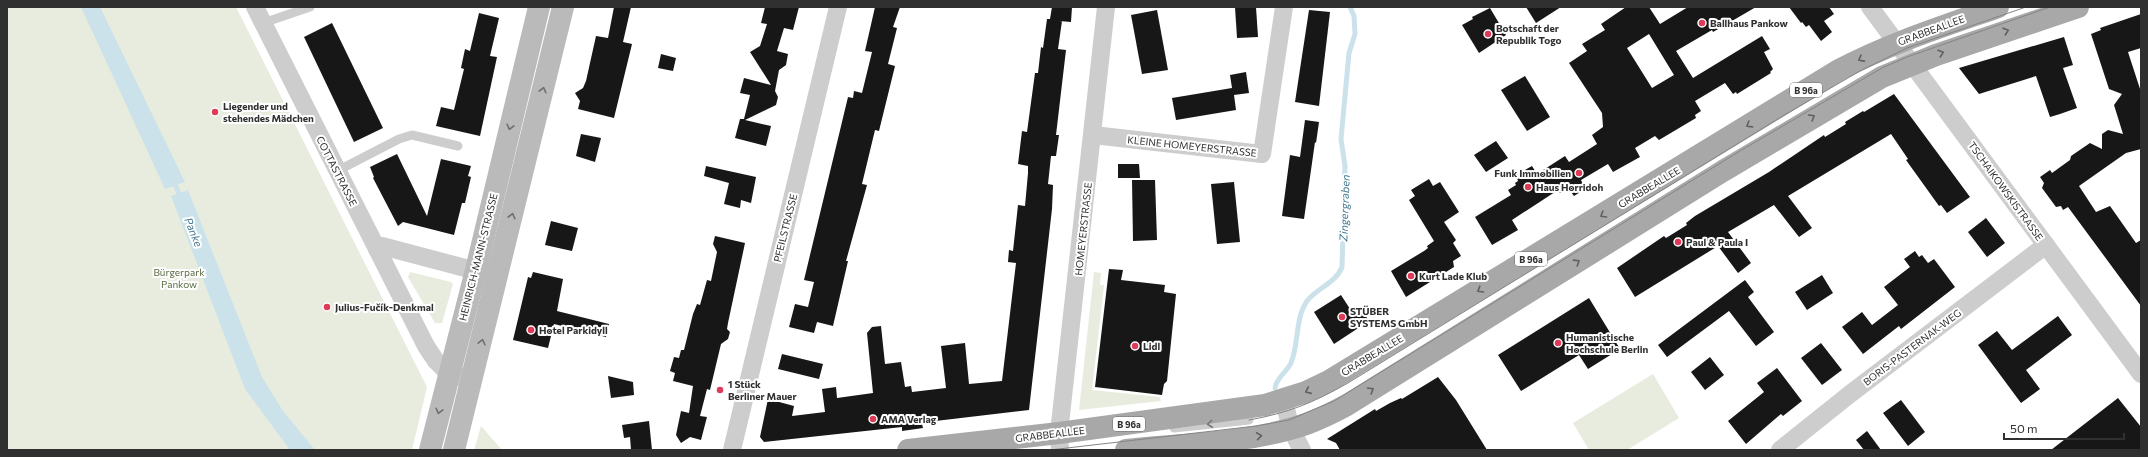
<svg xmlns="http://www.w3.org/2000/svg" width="2148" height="457" font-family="Commissioner,sans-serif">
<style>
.green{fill:#e7ecde}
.water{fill:#cce2eb}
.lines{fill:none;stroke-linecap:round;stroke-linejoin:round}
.stream{stroke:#cce2eb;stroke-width:5}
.building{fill:#171717;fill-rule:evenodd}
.lane{stroke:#cdcdcd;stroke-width:9}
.street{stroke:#cdcdcd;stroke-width:18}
.secondary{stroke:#bababa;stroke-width:22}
.primary{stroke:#a8a8a8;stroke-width:22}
.tram{stroke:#858585;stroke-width:1}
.oneway{stroke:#606060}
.oneway2{stroke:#6e6e6e}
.oneway3{stroke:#777}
.poi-dot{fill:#dd3b57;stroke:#fff;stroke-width:1.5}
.labels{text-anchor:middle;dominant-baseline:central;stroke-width:4;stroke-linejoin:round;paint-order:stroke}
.shield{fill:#fff;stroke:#6e6e6e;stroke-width:1}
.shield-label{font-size:9px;font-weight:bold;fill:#303030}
.poi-label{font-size:10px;font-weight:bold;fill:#303030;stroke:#fff;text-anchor:start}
.street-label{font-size:10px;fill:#303030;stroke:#fff}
.park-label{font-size:10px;fill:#576a3f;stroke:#fff}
.water-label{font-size:11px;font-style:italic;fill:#41788f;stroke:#fff}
</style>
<rect width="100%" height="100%" fill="#fff"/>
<g class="green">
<polygon points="7,7 236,7 427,387 412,450 7,450"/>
<polygon points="410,272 451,282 453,284 442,323 435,323 408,277"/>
<polygon points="1094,272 1101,273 1100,285 1104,285 1092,390 1160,397 1161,401 1079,410"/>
<polygon points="1653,374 1679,418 1627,450 1589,450 1573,423"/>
<polygon points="481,426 502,450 474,450"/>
</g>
<g class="water">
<polygon points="81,7 100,7 185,182 165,189"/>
<polygon points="188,190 262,377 283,411 315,450 290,450 245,389 171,196"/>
</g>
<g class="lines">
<g class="stream">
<polyline points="173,180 181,198"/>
<path d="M1275,388C1276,378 1287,372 1291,363C1299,344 1295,318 1307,301C1317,288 1336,283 1342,267L1345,166L1341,139L1349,53L1355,34L1354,16L1350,7"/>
</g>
</g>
<g class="building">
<polygon points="614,7 631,7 623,42 632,44 614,118 578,109 580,101 575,93 583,88 586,81 596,36 608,38"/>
<polygon points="765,7 799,7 793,30 784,28 777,51 788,54 786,65 779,70 775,91 778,97 776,105 745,120 771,126 766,146 735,138 740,119 744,119 750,95 740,93 744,78 771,85 750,52 760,46 767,24 761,23"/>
<polygon points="875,7 900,7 893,27 897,28 888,64 895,66 879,131 875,130 862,184 867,185 846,261 848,261 833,326 817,322 814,333 789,327 795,304 808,307 814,282 804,280 848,97 853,98 854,91 862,93 872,52 865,51"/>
<polygon points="1052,7 1072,7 1071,22 1059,21 1062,21 1058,49 1066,50 1056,135 1059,135 1056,156 1051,156 1048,184 1053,185 1052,209 1029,410 927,422 922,424 923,428 902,431 902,427 764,442 760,437 768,399 794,406 792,416 825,412 822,389 836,387 837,398 873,393 867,333 872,327 881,326 885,364 901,362 905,387 911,386 912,392 946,388 941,346 965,343 969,384 1002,381 1016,263 1008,262 1009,250 1013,251 1018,205 1025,206 1028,173 1028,166 1018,164 1022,131 1027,132 1035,73 1038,73 1041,47 1043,48 1047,19 1050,19"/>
<polygon points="1235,7 1256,7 1258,37 1237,38"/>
<polygon points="1526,7 1561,7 1536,23"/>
<path d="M1626,7H1649L1660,24L1688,7H1756L1713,32L1712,30L1676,51L1693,78L1762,36L1770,49L1764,52L1773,69L1770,72L1771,73L1737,94L1736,92L1733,94L1725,83L1695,101L1701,111L1695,115L1696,118L1659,140L1655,136L1635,148L1640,157L1613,172L1608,164L1581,180L1585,189L1574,196L1568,188L1560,193L1558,190L1512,220L1518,230L1492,245L1475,217L1511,195L1508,190L1516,185L1515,183L1518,181L1516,175L1532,166L1537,174L1565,156L1569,162L1597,144L1592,135L1603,127L1602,113L1569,63L1587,51L1582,44L1605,30L1601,24ZM1649,34L1674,75L1652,88L1627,48Z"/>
<polygon points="1789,7 1829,7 1834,14 1824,21 1832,32 1821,41 1809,25 1806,27 1802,22 1801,23"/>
<polygon points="1490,8 1506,35 1479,53 1462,25 1473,19 1472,17"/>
<polygon points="1157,10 1168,70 1142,74 1131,15"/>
<polygon points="1309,10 1330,12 1319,106 1295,102"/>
<polygon points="479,13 499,18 490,56 497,57 480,136 436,126 441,107 454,110 464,69 461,68 465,49 470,51"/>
<polygon points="2141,14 2141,48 2128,52 2141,92 2141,149 2126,153 2079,186 2096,212 2110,206 2136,243 2141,240 2141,306 2068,207 2063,210 2061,206 2056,207 2042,188 2044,183 2040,177 2050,170 2052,173 2070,160 2071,156 2090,143 2102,149 2102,134 2108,130 2123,134 2114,105 2122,94 2109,89 2091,34 2101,30 2100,28"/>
<polygon points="332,23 383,128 354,142 304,37"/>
<polygon points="2064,37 2073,65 2063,68 2077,108 2060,114 2050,117 2036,76 1979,94 1959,68"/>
<polygon points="661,54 676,58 673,71 658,68"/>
<polygon points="1246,72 1249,93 1234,95 1236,110 1176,120 1172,98 1232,88 1230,75"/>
<polygon points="1525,76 1550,117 1527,131 1501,90"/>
<polygon points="1894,94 1970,197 1947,213 1941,205 1939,206 1906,160 1908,159 1891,134 1788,196 1812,228 1799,237 1774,205 1728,232 1751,263 1738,273 1718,246 1635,297 1617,268 1664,236 1666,238 1687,225 1686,223 1695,216 1769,172 1824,135 1825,137 1846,124 1845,122 1863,111 1864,112"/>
<polygon points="1305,120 1319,122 1316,143 1315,142 1304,219 1282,216 1290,155 1300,157"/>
<polygon points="581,134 601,138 595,162 576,156"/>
<polygon points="1496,141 1508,158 1486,172 1474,155"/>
<polygon points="397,154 427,216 441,159 471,166 468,176 471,177 465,203 462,203 454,235 403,222 398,226 373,178 374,177 370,167"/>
<polygon points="1118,164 1139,164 1140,178 1118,178"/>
<polygon points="706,166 756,177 751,203 741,200 740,208 724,204 729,183 704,176"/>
<polygon points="1429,179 1433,186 1440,182 1459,212 1444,222 1456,240 1453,243 1461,256 1453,261 1454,267 1406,297 1391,271 1424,251 1428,248 1427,246 1434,241 1409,200 1415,196 1411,190"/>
<polygon points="1132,180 1155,180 1157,240 1133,241"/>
<polygon points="1234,182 1240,242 1217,244 1211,184"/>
<polygon points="1986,218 2005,243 1987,257 1968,232"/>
<polygon points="551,221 578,228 572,251 545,245"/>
<polygon points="715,236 745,243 728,323 727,329 730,332 728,339 721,344 710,390 707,389 700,416 707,417 701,440 690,437 681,443 676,435 681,411 689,413 693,386 673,381 675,373 670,371 674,357 679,358 681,350 684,350 693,314 697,304 700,305 707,280 711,281 717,252 713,244"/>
<polygon points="1915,251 1919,257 1922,255 1928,263 1934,259 1955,287 1901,329 1899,326 1863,354 1842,327 1862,312 1872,325 1898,305 1884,287 1910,267 1904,259"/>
<polygon points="1109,269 1123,270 1121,280 1165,285 1164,292 1176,294 1167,381 1164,384 1162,395 1095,387"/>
<polygon points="533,272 563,279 557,311 609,324 606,337 554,324 548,348 513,340 528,277 531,278"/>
<polygon points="1822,275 1833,293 1807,310 1795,292"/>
<polygon points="1745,280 1754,292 1748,297 1774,332 1756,346 1729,311 1667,357 1658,345"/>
<polygon points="1341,295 1352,312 1360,307 1369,321 1334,344 1314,312"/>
<polygon points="1589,298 1620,349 1588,369 1579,355 1521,391 1498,355"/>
<polygon points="2058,316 2072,335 2026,370 2040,389 2021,403 1978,345 1997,331 2012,350"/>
<polygon points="1821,343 1842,370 1822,385 1801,358"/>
<polygon points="782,354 823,364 819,379 778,369"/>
<polygon points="1710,357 1724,375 1705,390 1691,372"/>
<polygon points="1777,368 1802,401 1783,416 1781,414 1746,444 1728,421 1764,392 1757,383"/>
<polygon points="608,376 633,382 634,395 611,398"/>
<polygon points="1438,377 1456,400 1487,450 1340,450 1336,443 1327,439 1375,409 1376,411 1390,403 1401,398 1402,399"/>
<polygon points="2118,398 2141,427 2141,450 2051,450"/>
<polygon points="1901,400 1925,432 1908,446 1883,413"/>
<polygon points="649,421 652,450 631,450 630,437 624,438 622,425"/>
<polygon points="1867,431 1881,450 1864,450 1856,440"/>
</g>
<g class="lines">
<g class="lane">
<polyline points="263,23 310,7"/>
<polyline points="337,171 399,139 412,135 458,146"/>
<polyline points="1174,428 1249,420"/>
</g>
<g class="street">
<polyline points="255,7 426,346 436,361 448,373 472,380"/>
<polyline points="1870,7 2141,374"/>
<polyline points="1093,135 1262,154 1284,7"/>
<polyline points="377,249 382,246 488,274"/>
<polyline points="1284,401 1291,429 1302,450"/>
<polyline points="732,450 838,7"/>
<polyline points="1060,450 1059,433 1106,7"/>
<polyline points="1780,450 1850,394 2046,245"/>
</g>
<g class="secondary">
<polyline points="430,450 476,270 539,7"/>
<polyline points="454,450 563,7"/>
</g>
<g class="primary">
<path d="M908,450L1059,433L1265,405L1306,392L1329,381L1839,70C1890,43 1944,26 1998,7"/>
<path d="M1126,450C1183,444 1252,443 1306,424C1320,419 1334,412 1347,405L1723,171L1882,77L1936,55L2078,7"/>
</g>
<g class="tram">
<path d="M1249,420C1288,413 1313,403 1348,383L1786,114L1860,71L1907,48L2026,7"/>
<polyline points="1050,450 1256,426 1289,420 1334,401 1740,151 1882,68 1907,57 2050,7"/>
</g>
</g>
<defs><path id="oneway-chevron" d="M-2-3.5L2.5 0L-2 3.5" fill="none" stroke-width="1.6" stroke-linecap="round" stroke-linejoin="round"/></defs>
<g class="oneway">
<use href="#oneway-chevron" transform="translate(2006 31) rotate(-19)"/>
<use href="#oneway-chevron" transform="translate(1941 53) rotate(-19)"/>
<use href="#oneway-chevron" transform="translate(1861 59) rotate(151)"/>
<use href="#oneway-chevron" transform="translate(1812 117) rotate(-31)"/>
<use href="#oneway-chevron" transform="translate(1749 125) rotate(148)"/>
<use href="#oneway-chevron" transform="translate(1603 215) rotate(149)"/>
<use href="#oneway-chevron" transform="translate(1577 262) rotate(-32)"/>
<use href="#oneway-chevron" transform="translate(1480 290) rotate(149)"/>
<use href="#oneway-chevron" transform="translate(1371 390) rotate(-31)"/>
<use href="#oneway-chevron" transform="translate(1308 391) rotate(156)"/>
<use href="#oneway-chevron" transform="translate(1259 436) rotate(-8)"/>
</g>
<g class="oneway2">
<use href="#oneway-chevron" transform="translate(543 90) rotate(-76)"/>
<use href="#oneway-chevron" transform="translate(510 127) rotate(104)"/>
<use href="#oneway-chevron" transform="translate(512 216) rotate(-76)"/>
<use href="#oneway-chevron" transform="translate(482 342) rotate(-76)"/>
<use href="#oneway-chevron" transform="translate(439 411) rotate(104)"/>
</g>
<use class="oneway3" href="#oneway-chevron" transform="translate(1210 424) rotate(174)"/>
<g class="poi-dot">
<circle cx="1702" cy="23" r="4"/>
<circle cx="1488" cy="34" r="4"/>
<circle cx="215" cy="112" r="4"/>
<circle cx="1579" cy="173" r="4"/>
<circle cx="1528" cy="187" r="4"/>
<circle cx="1678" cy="242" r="4"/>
<circle cx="1411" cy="276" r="4"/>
<circle cx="327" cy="307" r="4"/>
<circle cx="1342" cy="317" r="4"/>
<circle cx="531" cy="330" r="4"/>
<circle cx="1558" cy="343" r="4"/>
<circle cx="1135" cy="346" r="4"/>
<circle cx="720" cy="390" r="4"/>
<circle cx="873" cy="419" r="4"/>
</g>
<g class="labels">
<g class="shield">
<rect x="1790" y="83" width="32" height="14" rx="3"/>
<rect x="1515" y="252" width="32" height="14" rx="3"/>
<rect x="1113" y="417" width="32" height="14" rx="3"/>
</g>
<g class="shield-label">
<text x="1806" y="90">B 96a</text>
<text x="1531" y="259">B 96a</text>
<text x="1129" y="424">B 96a</text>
</g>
<g class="poi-label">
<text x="1710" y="23">Ballhaus Pankow</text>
<text x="1496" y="28">Botschaft der<tspan x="1496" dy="12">Republik Togo</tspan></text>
<text x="223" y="106">Liegender und<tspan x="223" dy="12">stehendes Mädchen</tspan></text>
<text x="1571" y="173" text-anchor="end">Funk Immobilien</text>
<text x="1536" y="187">Haus Horridoh</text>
<text x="1686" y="242">Paul &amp; Paula I</text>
<text x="1419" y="276">Kurt Lade Klub</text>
<text x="335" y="307">Julius-Fučík-Denkmal</text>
<text x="1350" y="311">STÜBER<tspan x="1350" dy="12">SYSTEMS GmbH</tspan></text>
<text x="539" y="330">Hotel Parkidyll</text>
<text x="1566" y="337">Humanistische<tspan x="1566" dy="12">Hochschule Berlin</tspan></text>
<text x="1143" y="346">Lidl</text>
<text x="728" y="384">1 Stück<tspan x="728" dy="12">Berliner Mauer</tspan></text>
<text x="881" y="419">AMA Verlag</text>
</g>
<g class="street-label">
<text transform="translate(1931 30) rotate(-20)">GRABBEALLEE</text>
<text transform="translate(1192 146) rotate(6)">KLEINE HOMEYERSTRASSE</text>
<text transform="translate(337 171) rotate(63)">COTTASTRASSE</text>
<text transform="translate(1649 187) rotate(-31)">GRABBEALLEE</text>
<text transform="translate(2006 191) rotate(54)">TSCHAIKOWSKISTRASSE</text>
<text transform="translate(785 228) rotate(-76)">PFEILSTRASSE</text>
<text transform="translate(1083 229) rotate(-84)">HOMEYERSTRASSE</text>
<text transform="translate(478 257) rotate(-76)">HEINRICH-MANN-STRASSE</text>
<text transform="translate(1912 347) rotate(-37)">BORIS-PASTERNAK-WEG</text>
<text transform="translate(1372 355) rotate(-31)">GRABBEALLEE</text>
<text transform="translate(1050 434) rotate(-7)">GRABBEALLEE</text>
</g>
<g class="park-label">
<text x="179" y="272">Bürgerpark<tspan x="179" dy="12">Pankow</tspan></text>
</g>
<g class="water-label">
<text transform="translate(1344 208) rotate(-88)">Zingergraben</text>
<text transform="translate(194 232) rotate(68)">Panke</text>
</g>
</g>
<rect width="2148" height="457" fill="none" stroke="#303030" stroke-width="16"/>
<path d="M2004 433v6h120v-6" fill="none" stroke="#303030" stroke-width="2"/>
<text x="2010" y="433" font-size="12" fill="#303030" stroke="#ffffff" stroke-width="3" paint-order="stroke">50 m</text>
</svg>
